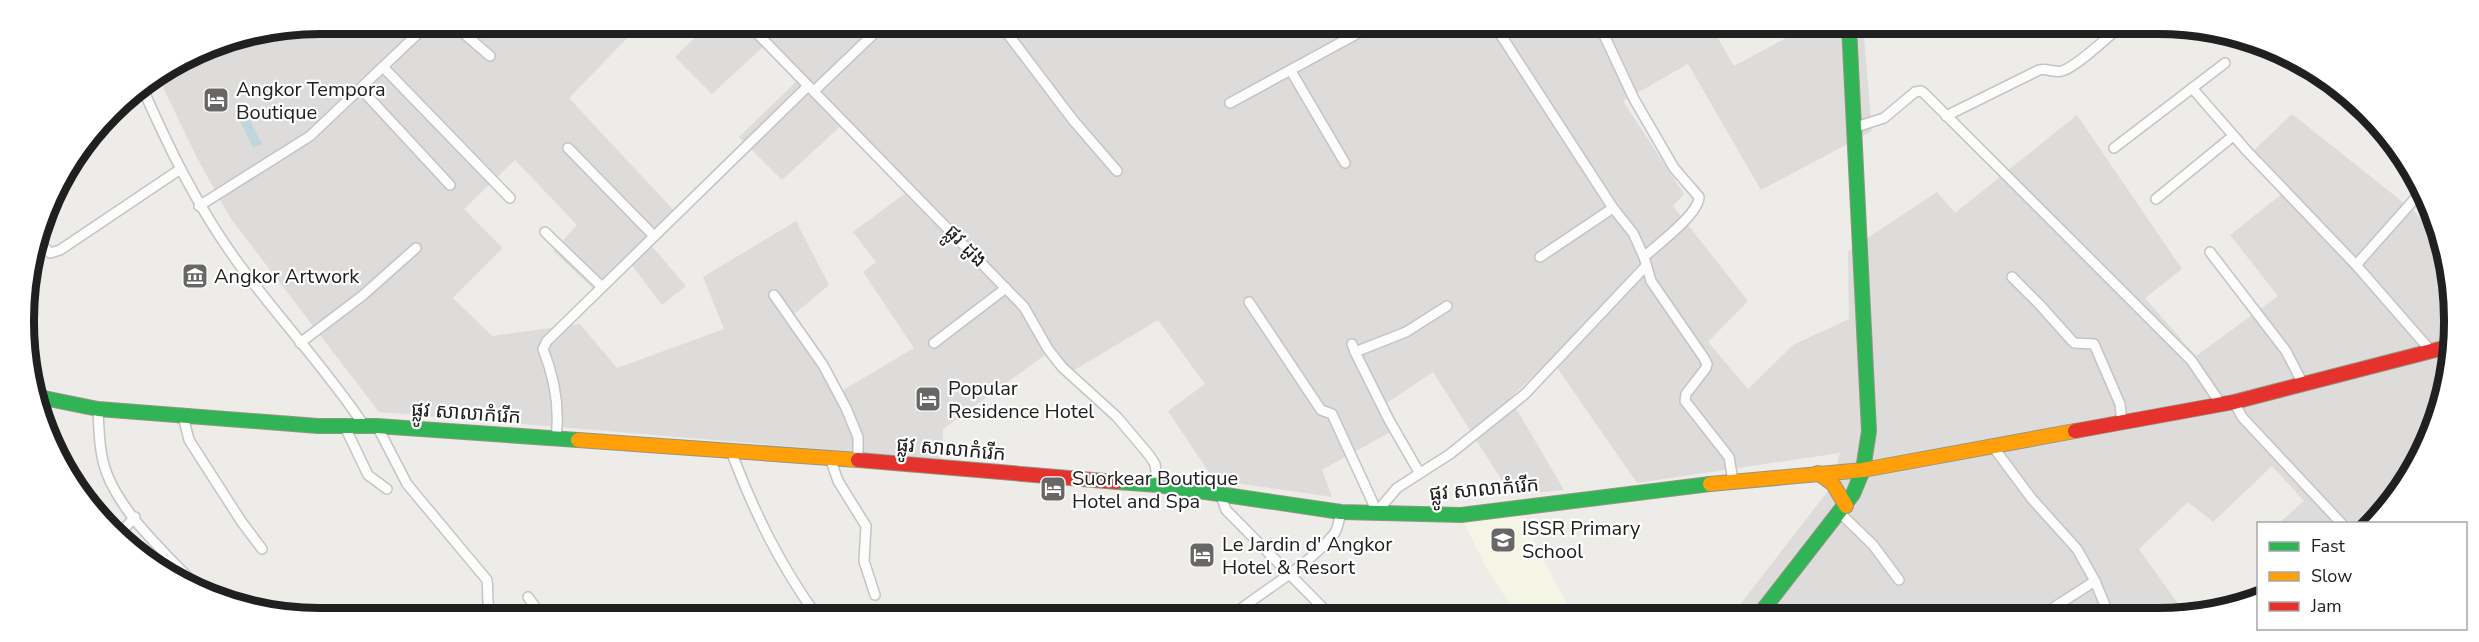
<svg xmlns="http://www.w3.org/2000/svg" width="2479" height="642" font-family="'Nunito Sans','Noto Sans Khmer',sans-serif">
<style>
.residential{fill:#dddcda}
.education{fill:#f5f5e6}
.water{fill:#c0d6de}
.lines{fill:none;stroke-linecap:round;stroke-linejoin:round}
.street-casing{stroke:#c5c4c3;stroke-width:12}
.fast-casing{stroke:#949682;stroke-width:16}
.slow-casing{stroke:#949682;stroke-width:16}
.jam-casing{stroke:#949682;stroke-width:16}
.street{stroke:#fcfcfc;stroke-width:9}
.fast{stroke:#30b455;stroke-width:14}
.slow{stroke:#ff9f0a;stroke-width:14}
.jam{stroke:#e5322d;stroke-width:14}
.labels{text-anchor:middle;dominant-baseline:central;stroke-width:4.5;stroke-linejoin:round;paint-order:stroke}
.poi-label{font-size:20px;fill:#202020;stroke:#fff;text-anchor:start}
.street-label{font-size:20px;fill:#202020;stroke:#fff}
.rim{fill:none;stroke:#202020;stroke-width:8}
</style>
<rect width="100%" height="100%" fill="#eeece9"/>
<polygon class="residential" points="321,24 641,24 569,98 680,217 651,245 686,286 662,305 631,264 600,295 553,251 577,225 515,160 464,209 503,248 453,298 492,336 580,324 617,368 724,329 703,277 796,221 829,285 793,315 843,390 914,348 863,272 876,262 853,232 907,192 843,124 782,180 739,137 797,81 763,47 712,94 675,57 708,25 1711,26 1734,66 1808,26 1863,26 1872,131 1761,190 1688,64 1623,101 1684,194 1673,206 1748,301 1708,342 1748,389 1793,345 1849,319 1848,251 1937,192 1955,213 2077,115 2182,269 2145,298 2196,356 2278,296 2230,235 2283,193 2247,157 2292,114 2414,211 2444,242 2452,360 2424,453 2373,523 2279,523 2304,501 2272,466 2213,522 2188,502 2139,549 2186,615 1732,615 1831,487 1840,453 1637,483 1551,359 1510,398 1564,490 1511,495 1433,372 1381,407 1392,431 1322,470 1332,497 1214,480 1168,411 1205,384 1158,320 1066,375 1045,355 943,429 942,459 379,412 231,219 198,160 158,77 208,46"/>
<polygon class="education" points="1515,506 1573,615 1517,615 1485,566 1461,515"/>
<polygon class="water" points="248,117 262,144 253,148 240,121"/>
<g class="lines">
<g class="street-casing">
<g id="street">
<polyline points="453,24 490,56"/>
<polyline points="749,25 1024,307 1048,349 1062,367 1117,417 1149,455 1155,464 1158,485"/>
<polyline points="1001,25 1073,120 1117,171"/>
<polyline points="1495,26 1613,208 1633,233 1644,257 1651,281 1704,358 1707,364 1706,368 1686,394 1685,401 1729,457 1733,481"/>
<path d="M1604,35L1634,99L1674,168L1699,197C1699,214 1657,245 1644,257"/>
<polyline points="383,67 510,198"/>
<polyline points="1291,71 1345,163"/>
<path d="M142,87C169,148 197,206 236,260C277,317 326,368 365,427"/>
<polyline points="2192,88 2247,151 2356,265 2431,351"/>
<polyline points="361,89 450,185"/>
<polyline points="814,91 883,25"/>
<polyline points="1230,103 1373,25"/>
<path d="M1946,116L2039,70C2047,68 2054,73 2062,71C2076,67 2108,37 2121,26"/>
<polyline points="1856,127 1884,118 1915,92 1921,91 1924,93 2191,360 2221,404"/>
<polyline points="568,148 654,236"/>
<polyline points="2114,148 2225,63"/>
<polyline points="2156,199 2233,136"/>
<polyline points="199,206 310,136 428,24"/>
<polyline points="545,232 602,287"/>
<polyline points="40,243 50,253 60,250 179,170"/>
<polyline points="2210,252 2286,351 2303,384"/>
<polyline points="1540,257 1613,208"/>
<polyline points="2356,265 2420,193"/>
<polyline points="2012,277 2039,304 2074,343 2094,344 2120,404 2122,423"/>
<polyline points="774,295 823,365 846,408 858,437 858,461"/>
<polyline points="1249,302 1321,410 1332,414 1373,503 1374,513"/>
<polyline points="300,343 362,296 416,248"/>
<polyline points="934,343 1006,288"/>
<polyline points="1352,344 1355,352 1406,332 1447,306"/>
<polyline points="1355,352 1389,420 1419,472"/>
<polyline points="2234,402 2242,417 2342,524"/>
<path d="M98,409C99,431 99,453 107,474C124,517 165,552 196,586"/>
<polyline points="183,416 189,440 241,521 262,549"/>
<path d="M377,426L407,484L487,580C489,594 485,603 493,615"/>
<polyline points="345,427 368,475 387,489"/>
<path d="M556,438C560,407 555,379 543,349L547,341L808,86"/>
<polyline points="1994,448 2032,499 2077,549 2095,581 2109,615"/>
<path d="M731,451C755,514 778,561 816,615"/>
<polyline points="830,458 838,481 866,526 864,561 875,595"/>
<polyline points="1220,493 1226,510 1330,615"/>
<polyline points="1840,513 1873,545 1899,580"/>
<polyline points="1375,514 1397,488 1450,454 1525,394 1645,267"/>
<polyline points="120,533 135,517"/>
<polyline points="528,597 541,615"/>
<polyline points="684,615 685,615"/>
<path d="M1233,615C1265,589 1307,567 1334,534C1338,529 1339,519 1341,512"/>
<polyline points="2042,615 2095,581"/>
</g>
</g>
<g class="fast-casing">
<g id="fast">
<polyline points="34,396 98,409 318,426 377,426 578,440"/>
<polyline points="1117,482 1158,485 1341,512 1461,515 1710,484"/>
<polyline points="1759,615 1853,494 1863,470 1869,431 1849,26"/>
</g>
</g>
<g class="slow-casing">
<g id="slow">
<polyline points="578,440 858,460"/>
<polyline points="1818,473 1833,484 1846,506"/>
<polyline points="1710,484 1863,470 2075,431"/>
</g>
</g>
<g class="jam-casing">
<g id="jam">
<polyline points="2075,431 2234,402 2451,346"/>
<polyline points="858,460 1117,482"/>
</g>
</g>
<use href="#street" class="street"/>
<use href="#fast" class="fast"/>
<use href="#slow" class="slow"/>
<use href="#jam" class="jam"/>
</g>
<defs>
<g id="hotel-square" transform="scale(1.35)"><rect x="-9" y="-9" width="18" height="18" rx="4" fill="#686766" stroke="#fff"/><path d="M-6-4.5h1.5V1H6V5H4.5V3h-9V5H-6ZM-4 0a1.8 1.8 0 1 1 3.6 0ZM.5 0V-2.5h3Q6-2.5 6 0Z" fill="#fff"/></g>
<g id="museum-square" transform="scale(1.35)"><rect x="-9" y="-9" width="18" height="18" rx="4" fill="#686766" stroke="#fff"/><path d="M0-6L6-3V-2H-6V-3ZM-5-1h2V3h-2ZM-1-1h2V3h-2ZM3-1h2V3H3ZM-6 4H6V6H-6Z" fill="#fff"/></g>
<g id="school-square" transform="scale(1.35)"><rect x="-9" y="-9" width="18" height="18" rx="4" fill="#686766" stroke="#fff"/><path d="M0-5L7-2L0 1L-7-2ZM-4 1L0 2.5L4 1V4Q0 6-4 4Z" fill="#fff"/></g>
</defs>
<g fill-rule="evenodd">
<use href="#hotel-square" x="216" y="100"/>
<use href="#museum-square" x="195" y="276"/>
<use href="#hotel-square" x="928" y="399"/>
<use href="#hotel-square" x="1053" y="489"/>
<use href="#school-square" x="1503" y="540"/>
<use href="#hotel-square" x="1202" y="555"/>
</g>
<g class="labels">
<g class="poi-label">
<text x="236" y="89">Angkor Tempora<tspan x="236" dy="23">Boutique</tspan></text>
<text x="214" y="276">Angkor Artwork</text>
<text x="948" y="388">Popular<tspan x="948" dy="23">Residence Hotel</tspan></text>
<text x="1072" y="478">Suorkear Boutique<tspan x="1072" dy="23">Hotel and Spa</tspan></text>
<text x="1522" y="528">ISSR Primary<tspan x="1522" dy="23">School</tspan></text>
<text x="1222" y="544">Le Jardin d' Angkor<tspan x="1222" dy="23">Hotel &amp; Resort</tspan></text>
</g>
<g class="street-label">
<text transform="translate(966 246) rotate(46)">ផ្លូវ ដូង</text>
<text transform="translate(466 413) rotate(4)">ផ្លូវ សាលាកំរើក</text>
<text transform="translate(951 449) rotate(5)">ផ្លូវ សាលាកំរើក</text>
<text transform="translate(1484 489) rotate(-5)">ផ្លូវ សាលាកំរើក</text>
</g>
</g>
<path d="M0 0H2479V642H0ZM320 34H2158A286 286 0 0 1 2444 320V322A286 286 0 0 1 2158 608H320A286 286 0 0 1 34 322V320A286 286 0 0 1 320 34Z" fill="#fff" fill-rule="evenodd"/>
<path class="rim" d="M320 34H2158A286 286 0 0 1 2444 320V322A286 286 0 0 1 2158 608H320A286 286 0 0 1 34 322V320A286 286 0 0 1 320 34Z"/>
<rect x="2257" y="522" width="210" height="108" fill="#ffffff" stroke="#a6a6a6" stroke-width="1.5"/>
<rect x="2269" y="542" width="30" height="9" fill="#30b455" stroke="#a6a6a6" stroke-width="1.5"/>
<text x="2311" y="552" font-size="18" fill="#202020">Fast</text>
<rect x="2269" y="572" width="30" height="9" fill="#ff9f0a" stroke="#a6a6a6" stroke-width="1.5"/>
<text x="2311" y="582" font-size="18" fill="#202020">Slow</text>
<rect x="2269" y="602" width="30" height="9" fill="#e5322d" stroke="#a6a6a6" stroke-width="1.5"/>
<text x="2311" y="612" font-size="18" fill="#202020">Jam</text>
</svg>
